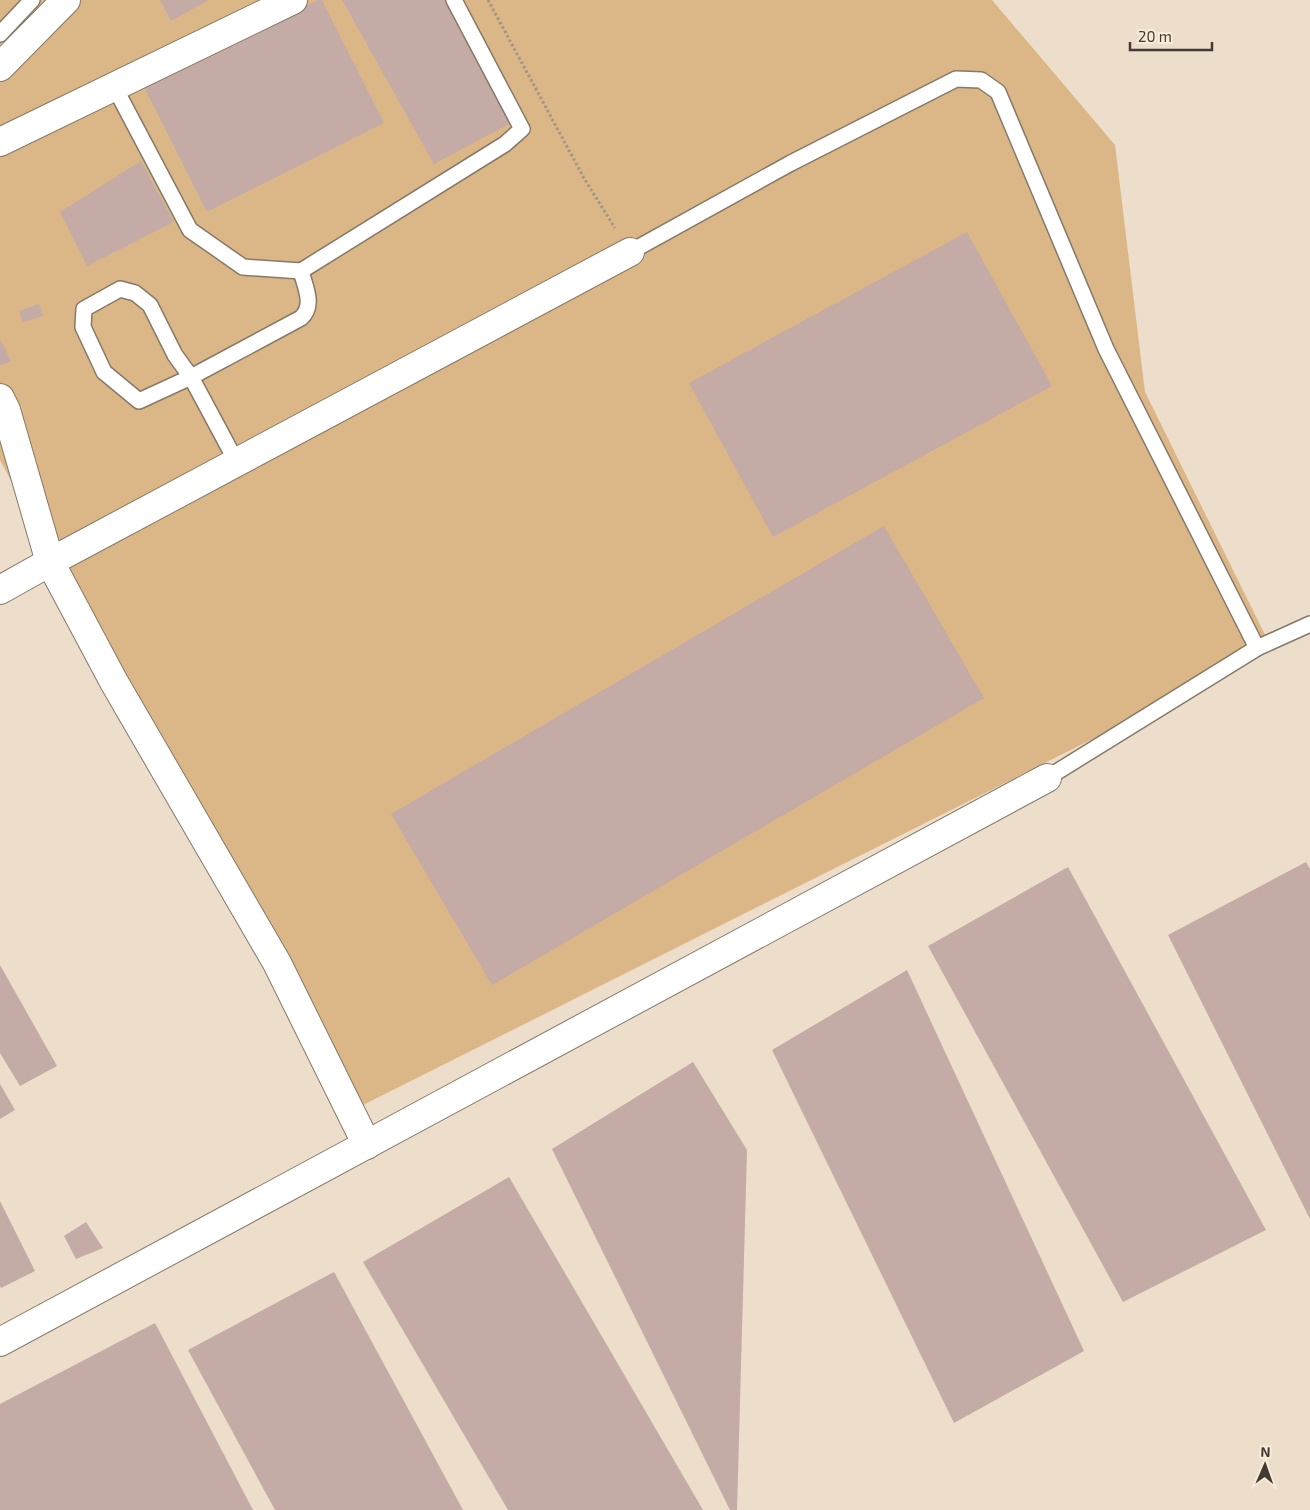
<svg xmlns="http://www.w3.org/2000/svg" width="1310" height="1510" font-family="'Exo 2',sans-serif">
<style>
.green{fill:#dbb686}
.building{fill:#c4aba5}
.lines{fill:none;stroke-linecap:round;stroke-linejoin:round}
.service-casing{stroke:#867968;stroke-width:18}
.tertiary-casing{stroke:#867968;stroke-width:30}
.path{stroke:#a09587;stroke-width:3;stroke-dasharray:2.5 2.5;stroke-linecap:butt}
.service{stroke:#fff;stroke-width:15}
.tertiary{stroke:#fff;stroke-width:28}
</style>
<rect width="100%" height="100%" fill="#eddecb"/>
<polygon class="green" points="0,0 992,0 1115,145 1145,392 1272,649 349,1112 0,460"/>
<g class="building">
<polygon points="160,0 209,0 171,21"/>
<polygon points="318,0 322,0 384,123 207,212 144,87"/>
<polygon points="342,0 447,0 511,123 434,164"/>
<polygon points="141,161 174,222 87,266 60,212"/>
<polygon points="967,232 1052,386 773,537 689,383"/>
<polygon points="39,304 43,316 23,322 19,311"/>
<polygon points="0,339 11,361 0,366"/>
<polygon points="884,526 984,698 492,985 391,814"/>
<polygon points="1306,862 1310,869 1310,1219 1168,935"/>
<polygon points="1068,867 1266,1230 1123,1302 928,946"/>
<polygon points="0,965 57,1066 20,1086 0,1053"/>
<polygon points="907,970 1084,1351 954,1423 772,1050"/>
<polygon points="693,1062 747,1150 737,1510 730,1510 552,1149"/>
<polygon points="0,1084 15,1110 0,1119"/>
<polygon points="509,1177 703,1510 508,1510 363,1262"/>
<polygon points="0,1201 35,1271 1,1288 0,1286"/>
<polygon points="86,1222 103,1248 76,1259 64,1236"/>
<polygon points="334,1272 463,1510 275,1510 188,1350"/>
<polygon points="155,1323 253,1510 0,1510 0,1404"/>
</g>
<g class="lines">
<g class="service-casing">
<g id="service">
<polyline points="0,34 32,0"/>
<polyline points="114,86 190,230 243,267 301,271 505,144 522,129 454,0"/>
<polyline points="630,252 791,163 956,79 981,80 998,92 1106,349 1257,648 1310,624"/>
<path d="M236,461L191,377L139,401L104,372L83,327L84,309L120,289L135,293L150,305L175,355L191,377L301,318C315,305 305,287 301,271"/>
<polyline points="1047,778 1257,648"/>
</g>
</g>
<g class="tertiary-casing">
<g id="tertiary">
<polyline points="0,67 66,0"/>
<polyline points="0,142 293,0"/>
<polyline points="0,398 6,410 50,562 0,590"/>
<polyline points="367,1145 277,963 114,682 50,562 630,252"/>
<polyline points="0,1342 1047,778"/>
</g>
</g>
<polyline class="path" points="488,0 585,180 615,228"/>
<use href="#service" class="service"/>
<use href="#tertiary" class="tertiary"/>
</g>
<g transform="translate(1265 1465) rotate(2)" stroke="#faebd8" stroke-width="4" paint-order="stroke">
<path d="M0-4L9 19L0 12L-9 19Z" fill="#413b34"/>
<text y="-8" font-size="14" font-weight="bold" text-anchor="middle" fill="#413b34">N</text>
</g>
<path d="M1130 42v8h82v-8" fill="none" stroke="#413b34" stroke-width="2.5"/>
<text x="1138" y="42" font-size="15" fill="#413b34" stroke="#faebd8" stroke-width="4" paint-order="stroke">20 m</text>
</svg>
